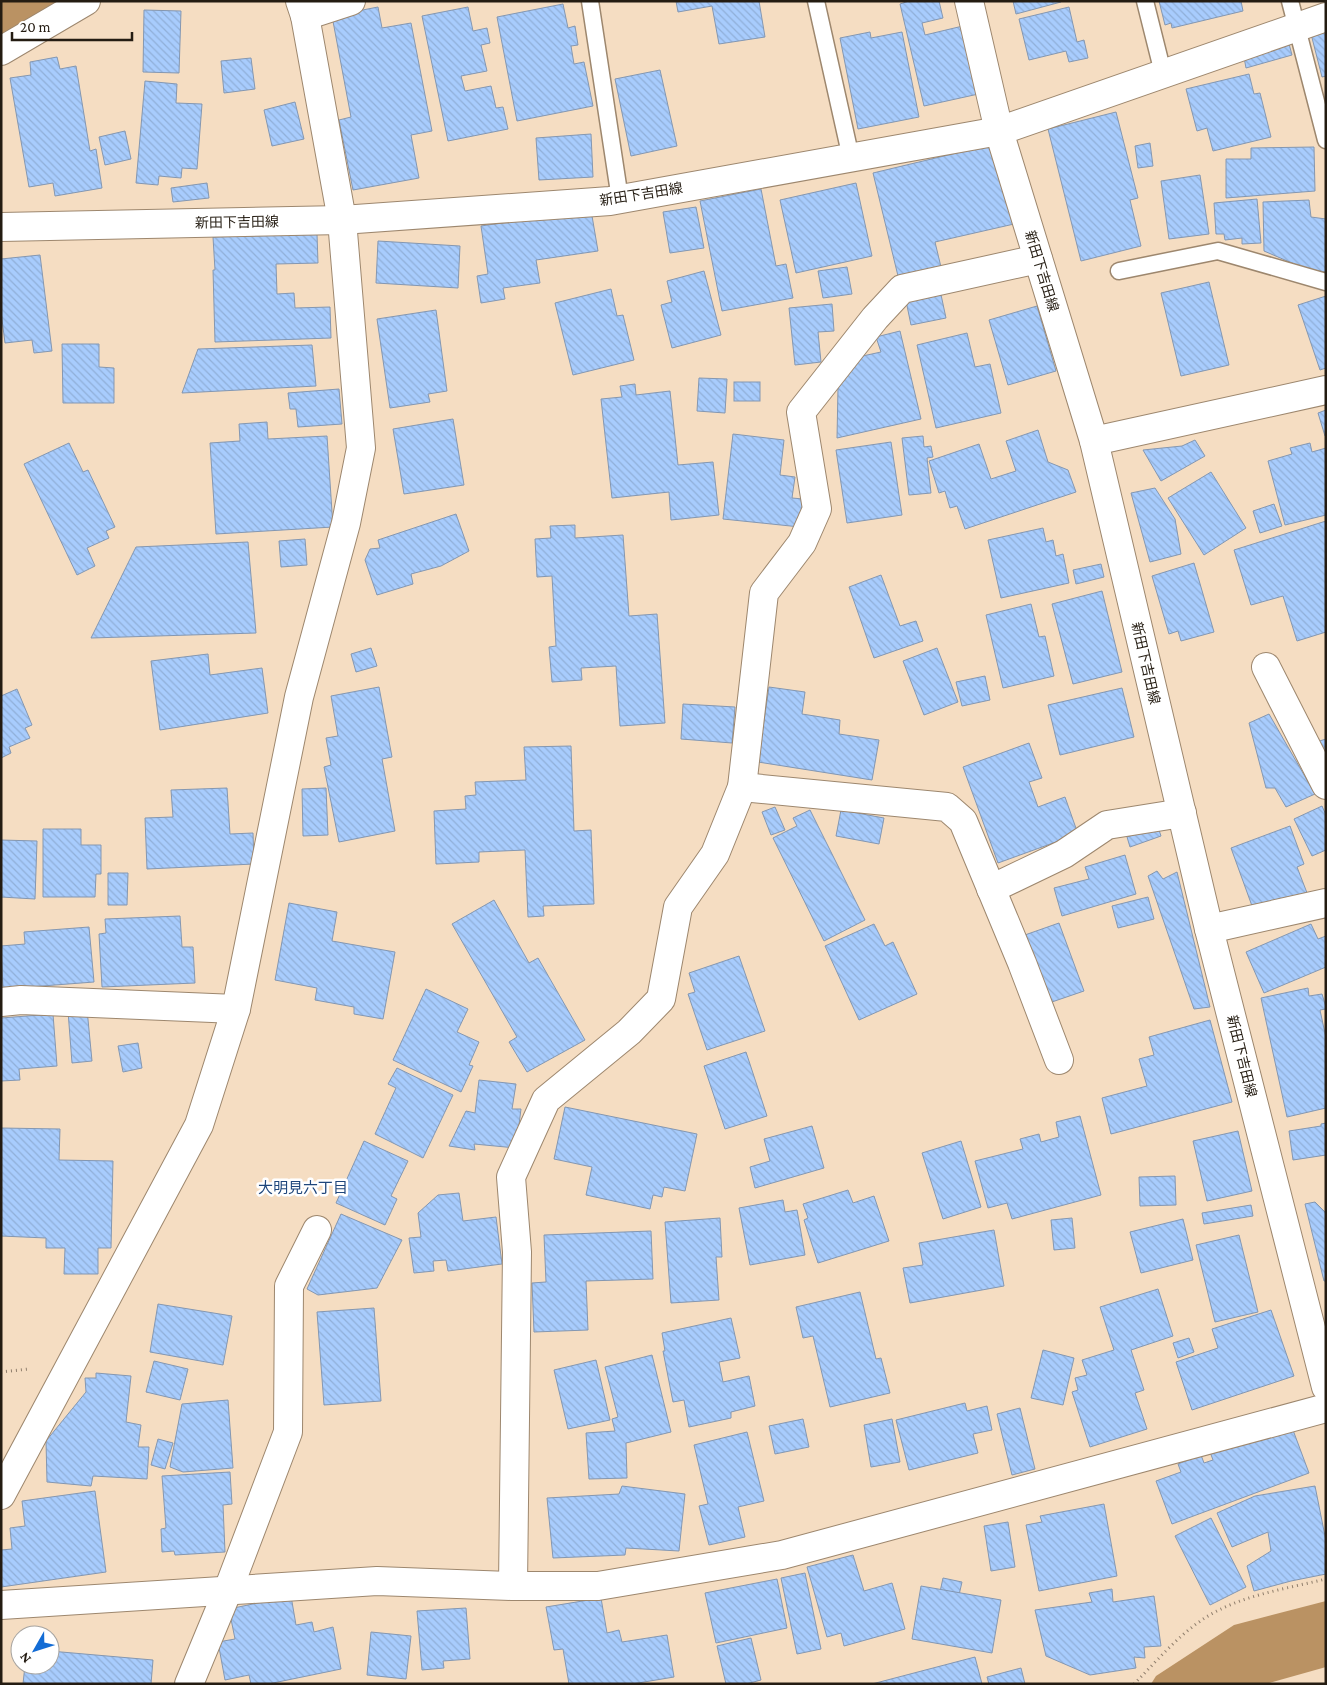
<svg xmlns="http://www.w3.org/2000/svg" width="1327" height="1685" font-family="'Crimson Pro','Noto Sans JP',serif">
  <defs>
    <pattern id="building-back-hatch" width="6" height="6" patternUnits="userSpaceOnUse" patternTransform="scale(1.25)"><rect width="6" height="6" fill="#a8ccfd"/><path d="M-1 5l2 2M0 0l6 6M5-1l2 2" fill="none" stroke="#90afd8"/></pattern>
  </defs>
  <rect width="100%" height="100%" fill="#f5ddc2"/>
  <polygon fill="#ba9263" points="1326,1601 1326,1667 1266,1684 1151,1684 1156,1676 1234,1625"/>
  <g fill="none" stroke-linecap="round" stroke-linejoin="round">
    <polyline stroke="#ba9263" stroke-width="72" points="1,23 39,1"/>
  </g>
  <g fill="url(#building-back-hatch)" stroke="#8497b1">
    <polygon points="676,1 759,1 765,37 719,44 712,6 678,12"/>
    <polygon points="909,1 939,1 943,18 922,23 925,35 967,25 983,93 924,106 900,4"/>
    <polygon points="1013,1 1060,1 1061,2 1016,14"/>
    <polygon points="1159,1 1241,1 1243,11 1172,28 1171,23 1165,25"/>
    <polygon points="563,4 568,28 575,26 578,45 571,46 574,64 584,62 593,106 517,121 497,17"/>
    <polygon points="378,7 382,28 411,23 432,131 411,135 419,178 353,190 339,120 351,117 332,16"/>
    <polygon points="468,7 473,31 487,28 490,43 481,45 487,71 461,76 465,91 491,86 496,108 503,107 508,129 448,141 422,16"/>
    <polygon points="1069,7 1077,42 1084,40 1088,58 1069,62 1066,51 1029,60 1019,19"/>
    <polygon points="144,10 181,11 179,73 143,72"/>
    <polygon points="1326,26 1326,76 1322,77 1310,30"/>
    <polygon points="870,32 871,38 902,32 919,117 858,129 840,38"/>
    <polygon points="1288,40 1292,55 1246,68 1243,52"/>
    <polygon points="57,57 60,69 76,66 90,151 96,149 102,188 55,196 53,183 29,187 10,78 31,75 30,62"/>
    <polygon points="251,58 255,89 224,93 221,61"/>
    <polygon points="660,70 677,146 631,156 615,79"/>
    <polygon points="1249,74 1254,94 1260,93 1271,137 1213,151 1207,128 1197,131 1186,89"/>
    <polygon points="145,81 177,84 176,103 202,104 197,169 182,168 181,178 159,176 158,185 136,183"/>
    <polygon points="295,102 304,139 272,146 264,110"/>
    <polygon points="1116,112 1138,198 1130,200 1141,246 1081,261 1048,129"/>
    <polygon points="125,131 131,159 105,165 99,137"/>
    <polygon points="591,134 593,177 539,180 536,138"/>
    <polygon points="1150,143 1153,166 1138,168 1135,146"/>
    <polygon points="990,145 1014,224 935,242 941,267 898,276 873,173"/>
    <polygon points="1314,147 1315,191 1226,198 1226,159 1251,159 1251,148"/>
    <polygon points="1200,175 1209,234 1169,239 1161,181"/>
    <polygon points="207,183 209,198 173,202 171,188"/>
    <polygon points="856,183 872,256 796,273 780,200"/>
    <polygon points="761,189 776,266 786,264 793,298 722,311 700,201"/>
    <polygon points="1257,199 1261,243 1242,244 1242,238 1225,240 1224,234 1216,234 1214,203"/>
    <polygon points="1309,200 1311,217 1326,219 1326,272 1306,269 1264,251 1263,202"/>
    <polygon points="696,207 704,248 670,253 663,212"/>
    <polygon points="591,210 598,251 536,260 540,283 503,288 505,299 481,303 477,276 488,274 481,226"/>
    <polygon points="317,234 318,263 276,264 277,294 294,293 295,308 330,307 331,338 215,342 213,270 215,270 213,237"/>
    <polygon points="378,241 460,246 458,288 376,283"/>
    <polygon points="40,255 52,351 34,353 32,340 5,343 1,312 1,259"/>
    <polygon points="847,267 852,294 823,298 818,271"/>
    <polygon points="704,271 721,335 672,348 661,305 672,302 667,281"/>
    <polygon points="1209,282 1229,365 1181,376 1161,293"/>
    <polygon points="611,289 617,316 623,315 634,360 573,375 555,303"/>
    <polygon points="940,290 946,318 911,325 905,296"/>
    <polygon points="1326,296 1326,368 1320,370 1298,305"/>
    <polygon points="832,304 834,331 818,332 821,362 795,365 789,308"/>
    <polygon points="1037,306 1056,371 1008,385 989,320"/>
    <polygon points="436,310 447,391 428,394 430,402 390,408 377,319"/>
    <polygon points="900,331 921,419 837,438 838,388 858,357 881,352 876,337"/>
    <polygon points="967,333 975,367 990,364 1001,413 936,428 917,345"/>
    <polygon points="62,344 99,344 99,367 114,368 114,403 63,403"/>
    <polygon points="312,345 316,386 182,393 198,349"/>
    <polygon points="699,378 727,379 725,413 697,411"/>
    <rect x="734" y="382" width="26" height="19"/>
    <polygon points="635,384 636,395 670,391 678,465 713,462 719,515 671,520 669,492 612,498 601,399 622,397 620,386"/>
    <polygon points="339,389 342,424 298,427 296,409 290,409 288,393"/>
    <polygon points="1326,410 1326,436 1325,436 1318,413"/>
    <polygon points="453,419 464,485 404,494 393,429"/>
    <polygon points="267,422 268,439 327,436 333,527 216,534 210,443 240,441 239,424"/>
    <polygon points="1038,430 1048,462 1068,470 1076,492 965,529 957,506 950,508 945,491 939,493 929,461 979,444 991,479 1016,471 1006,441"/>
    <polygon points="733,434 784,440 780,475 795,477 792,498 803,499 800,527 723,519"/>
    <polygon points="923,436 924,447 931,446 933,457 927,458 931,493 909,495 902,438"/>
    <polygon points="1195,440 1205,456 1161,481 1143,450 1182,446"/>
    <polygon points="891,442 902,515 847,523 836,450"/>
    <polygon points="69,443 83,472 88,470 115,527 106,531 109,538 87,548 95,566 77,575 24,464"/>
    <polygon points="1310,443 1312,452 1326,448 1326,515 1285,525 1268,461 1292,454 1290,448"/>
    <polygon points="1211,472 1246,528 1204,555 1168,498"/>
    <polygon points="1155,488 1175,519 1181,554 1150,562 1131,493"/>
    <polygon points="1274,504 1282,526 1260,533 1253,511"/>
    <polygon points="456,514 469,551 441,566 411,574 413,584 377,595 365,560 370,549 380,548 378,540"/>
    <polygon points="1326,521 1326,632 1297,641 1283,596 1251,605 1234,550"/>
    <polygon points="575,525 575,538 623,535 629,616 657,614 665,723 620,726 616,666 581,668 582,680 552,682 549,647 556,646 552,576 537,577 535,539 551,538 550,526"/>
    <polygon points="1043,528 1046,542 1053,540 1056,556 1063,554 1069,583 1001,598 988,540"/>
    <polygon points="305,539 307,565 281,567 279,541"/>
    <polygon points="248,542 256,633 91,638 136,547"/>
    <polygon points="1194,563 1214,632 1181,641 1178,631 1169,634 1152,576"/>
    <polygon points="1101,564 1104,577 1076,584 1073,570"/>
    <polygon points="881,575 900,626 916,621 923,641 874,658 849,587"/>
    <polygon points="1102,591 1122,672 1073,684 1052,604"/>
    <polygon points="1031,604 1039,637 1045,636 1054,676 1003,688 986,615"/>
    <polygon points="371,648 377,666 356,672 351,654"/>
    <polygon points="937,648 958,702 924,715 903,661"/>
    <polygon points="208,654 210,675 262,668 268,713 160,730 151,661"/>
    <polygon points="985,676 990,700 962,706 956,682"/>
    <polygon points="379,687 392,757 382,759 395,831 339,842 324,767 331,765 326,738 338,736 331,696"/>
    <polygon points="769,687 805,692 802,714 840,720 839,734 879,740 872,780 758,762"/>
    <polygon points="1122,688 1134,737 1060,755 1048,705"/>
    <polygon points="17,689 32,725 25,728 30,738 9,747 11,753 1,758 1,696"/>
    <polygon points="683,704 735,707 732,743 681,739"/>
    <polygon points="1269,714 1315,794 1286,807 1275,788 1266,788 1249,723"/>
    <polygon points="1326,739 1326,764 1316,742"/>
    <polygon points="1029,743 1042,778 1029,782 1038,807 1065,797 1078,834 998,863 963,767"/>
    <polygon points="571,746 574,831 591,830 594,904 543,906 544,916 528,917 525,850 479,852 479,862 436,864 434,811 466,809 465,796 476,795 475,782 526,780 524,747"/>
    <polygon points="227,788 230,834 253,833 254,864 147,869 145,818 173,817 171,790"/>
    <polygon points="326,788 328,835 303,836 302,789"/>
    <polygon points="1322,806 1326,815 1326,850 1312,856 1294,819"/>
    <polygon points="775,807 785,830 771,835 762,812"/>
    <polygon points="810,810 865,920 824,941 773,838 797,826 793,818"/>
    <polygon points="841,810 884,818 879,844 836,836"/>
    <polygon points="1290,826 1304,864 1297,867 1309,898 1256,917 1231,848"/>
    <polygon points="1158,827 1161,836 1130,847 1127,837"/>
    <polygon points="43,829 81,829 81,845 101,845 101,874 96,874 95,897 43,897"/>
    <polygon points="1,840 37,841 35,899 1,897"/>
    <polygon points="1125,855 1136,894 1062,916 1054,888 1089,879 1085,867"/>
    <polygon points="1157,871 1163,879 1177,872 1210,1007 1194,1009 1148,876"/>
    <polygon points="108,873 128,873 127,905 108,905"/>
    <polygon points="1148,897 1154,919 1118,928 1112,906"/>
    <polygon points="494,900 529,963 538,958 585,1040 527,1072 509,1042 517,1037 452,924"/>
    <polygon points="289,903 337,912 332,941 395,952 383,1019 354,1014 354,1007 315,1000 317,988 275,980"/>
    <polygon points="180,916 182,947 193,947 195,983 102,987 99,934 106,933 105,919"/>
    <polygon points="1059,923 1084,991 1046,1004 1022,936"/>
    <polygon points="874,924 885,946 893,942 917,994 859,1020 825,946"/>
    <polygon points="1311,924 1318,939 1326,936 1326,967 1264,993 1246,952"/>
    <polygon points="89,927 94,982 3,989 1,946 25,944 24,932"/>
    <polygon points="739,956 765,1031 707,1050 688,994 695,992 689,973"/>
    <polygon points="1308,988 1309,996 1322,994 1326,1007 1326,1009 1320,1010 1326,1038 1326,1108 1287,1117 1261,998"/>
    <polygon points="426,989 468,1009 457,1032 479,1042 469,1065 473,1066 461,1092 393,1060"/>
    <polygon points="87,1009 92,1061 72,1063 68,1011"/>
    <polygon points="53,1014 57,1066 19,1069 20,1080 1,1081 1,1018"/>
    <polygon points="1210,1020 1232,1102 1111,1134 1102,1098 1147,1086 1139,1059 1154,1055 1149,1037"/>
    <polygon points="138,1043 142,1068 123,1072 118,1046"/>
    <polygon points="746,1052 767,1116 725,1129 704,1066"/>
    <polygon points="397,1068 453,1095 423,1158 375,1134 396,1088 388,1084"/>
    <polygon points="479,1080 516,1084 512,1109 521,1109 516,1148 474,1144 475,1150 449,1146 466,1111 475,1113"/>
    <polygon points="565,1107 697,1134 685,1191 664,1187 662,1197 653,1195 650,1209 586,1195 592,1167 554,1159"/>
    <polygon points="1080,1116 1101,1195 1012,1219 1007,1203 988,1208 975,1161 1023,1149 1020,1139 1039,1134 1041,1142 1059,1137 1056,1122"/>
    <polygon points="1326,1123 1326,1155 1293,1160 1289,1131 1321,1126 1321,1124"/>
    <polygon points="812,1126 824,1168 755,1188 750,1167 770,1161 764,1139"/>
    <polygon points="1,1128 60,1129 59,1160 113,1161 111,1248 98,1248 98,1274 64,1274 65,1248 46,1248 46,1238 1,1236"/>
    <polygon points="1238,1131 1252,1191 1207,1201 1193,1141"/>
    <polygon points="364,1141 408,1161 391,1196 397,1199 385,1225 336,1203"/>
    <polygon points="961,1141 981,1207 943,1219 922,1153"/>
    <polygon points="1175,1176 1176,1205 1140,1206 1139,1177"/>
    <polygon points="848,1190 853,1203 874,1196 889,1241 818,1263 804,1220 808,1218 803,1204"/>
    <polygon points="459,1193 463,1221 496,1217 502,1264 448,1271 446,1260 433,1261 434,1271 414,1273 409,1238 421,1237 418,1213 438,1195"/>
    <polygon points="783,1200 785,1212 797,1210 805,1255 750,1265 739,1208"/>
    <polygon points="1315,1202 1325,1212 1326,1215 1326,1281 1324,1281 1305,1204"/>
    <polygon points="1251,1205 1253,1216 1204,1224 1202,1213"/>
    <polygon points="341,1214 402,1240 377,1288 318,1295 307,1289"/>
    <polygon points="720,1218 722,1257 716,1257 719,1300 671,1303 665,1222"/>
    <polygon points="1072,1218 1075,1248 1054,1250 1051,1220"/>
    <polygon points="1183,1219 1193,1260 1141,1273 1130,1232"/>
    <polygon points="994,1230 1004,1286 910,1303 903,1268 923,1265 919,1243"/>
    <polygon points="651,1231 653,1279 586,1281 588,1330 534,1332 532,1283 546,1282 544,1235"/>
    <polygon points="1239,1235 1258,1312 1215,1322 1196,1245"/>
    <polygon points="1158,1289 1173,1336 1131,1350 1144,1390 1135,1393 1147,1429 1090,1447 1072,1392 1078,1390 1075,1378 1087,1375 1082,1360 1114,1350 1100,1307"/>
    <polygon points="860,1292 876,1359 881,1358 890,1393 830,1407 813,1336 803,1338 796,1307"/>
    <polygon points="158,1304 232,1316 223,1365 150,1352"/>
    <polygon points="374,1308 381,1401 324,1405 317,1312"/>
    <polygon points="1271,1310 1294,1376 1192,1410 1176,1362 1218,1348 1212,1329"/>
    <polygon points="731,1318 740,1358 719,1362 723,1382 749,1376 755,1406 731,1412 731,1418 689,1427 684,1400 673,1402 663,1351 665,1351 662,1333"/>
    <polygon points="1189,1338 1194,1352 1178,1358 1173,1343"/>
    <polygon points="1043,1350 1074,1358 1063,1405 1031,1398"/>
    <polygon points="652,1355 671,1432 626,1443 627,1478 589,1479 586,1433 615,1431 612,1419 618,1417 605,1367"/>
    <polygon points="596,1360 610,1420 568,1429 554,1370"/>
    <polygon points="154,1361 188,1369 180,1400 146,1392"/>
    <polygon points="96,1373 131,1376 126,1422 141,1425 138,1447 149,1447 147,1479 93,1476 91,1486 47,1482 46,1441 86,1392 85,1378 96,1378"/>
    <polygon points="228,1400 233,1468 183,1472 170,1467 182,1404"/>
    <polygon points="965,1403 967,1411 987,1406 992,1430 973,1434 978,1453 909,1470 896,1420"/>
    <polygon points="1020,1408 1035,1469 1012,1475 997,1414"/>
    <polygon points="803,1419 809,1447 775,1454 769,1426"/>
    <polygon points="892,1419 900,1462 871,1467 864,1425"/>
    <polygon points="1290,1422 1309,1473 1172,1524 1156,1481 1181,1472 1178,1464 1201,1455 1204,1463 1213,1460 1210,1452"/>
    <polygon points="747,1432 764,1501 738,1507 745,1537 709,1545 699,1506 708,1504 694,1445"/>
    <polygon points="158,1439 173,1443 165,1469 151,1465"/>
    <polygon points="230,1472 232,1504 223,1505 225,1552 175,1555 174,1551 162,1552 161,1529 166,1528 162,1476"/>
    <polygon points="622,1486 685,1494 679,1551 626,1548 625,1555 553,1558 547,1498 619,1494"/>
    <polygon points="1315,1486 1326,1541 1326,1574 1291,1581 1254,1591 1247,1566 1271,1551 1268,1532 1232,1547 1217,1513 1255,1496"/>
    <polygon points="95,1491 106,1572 1,1587 1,1550 12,1549 10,1528 25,1526 22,1501"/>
    <polygon points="1104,1504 1117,1576 1039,1591 1026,1525 1042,1522 1040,1516"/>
    <polygon points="1211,1518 1246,1587 1210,1605 1175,1536"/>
    <polygon points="1008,1522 1015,1567 991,1571 984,1526"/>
    <polygon points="853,1555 864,1591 892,1583 905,1629 844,1646 841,1633 827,1637 807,1567"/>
    <polygon points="805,1573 821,1649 797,1654 781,1578"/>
    <polygon points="943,1578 962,1582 959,1595 940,1592"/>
    <polygon points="777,1579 787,1628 716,1643 705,1593"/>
    <polygon points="921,1586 1001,1600 992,1653 912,1639"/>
    <polygon points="1112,1589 1113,1602 1154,1596 1161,1646 1144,1647 1145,1658 1134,1657 1136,1668 1090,1675 1046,1656 1035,1610 1092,1602 1089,1593"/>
    <polygon points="291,1596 296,1625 312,1622 314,1632 333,1627 341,1669 268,1684 251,1684 249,1675 225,1680 218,1642 235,1639 229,1609"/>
    <polygon points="601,1598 607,1633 619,1630 622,1642 667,1635 674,1677 632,1684 569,1684 563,1649 554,1650 546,1607"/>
    <polygon points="466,1608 470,1659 443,1661 444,1668 422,1670 417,1611"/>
    <polygon points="371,1632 411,1636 406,1679 367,1675"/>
    <polygon points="751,1638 761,1680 746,1684 726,1684 717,1646"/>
    <polygon points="50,1651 153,1660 151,1684 23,1684 25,1665 50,1665"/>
    <polygon points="975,1657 982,1684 872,1684"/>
    <polygon points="1021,1668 1025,1684 989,1684 987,1677"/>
  </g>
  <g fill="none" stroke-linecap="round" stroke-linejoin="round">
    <g stroke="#9d876e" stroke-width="19">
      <g id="service">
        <polyline points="590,1 620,199"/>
        <polyline points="816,1 851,158"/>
        <polyline points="1145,1 1163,73"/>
        <polyline points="1290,1 1326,140"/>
        <polyline points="1119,271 1218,251 1326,282"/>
      </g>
    </g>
    <g stroke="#9d876e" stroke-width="30">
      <g id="minor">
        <polyline points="300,1 305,16 351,1"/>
        <polyline points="1,51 86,1"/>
        <polyline points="999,131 1326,17"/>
        <polyline points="1094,441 1326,390"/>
        <polyline points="1266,667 1326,785"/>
        <polyline points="742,787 947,807 963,821 1022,963 1059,1060"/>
        <polyline points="991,889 1064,854 1107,825 1182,813"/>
        <polyline points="1209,929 1326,903"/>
        <polyline points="1,1002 21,1000 236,1009"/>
        <polyline points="1,1495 199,1125 236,1009 299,697 346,523 361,448 342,220 305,16"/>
        <polyline points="513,1586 517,1252 511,1177 546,1100 629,1032 661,999 678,907 715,854 742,787 764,593 802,543 817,509 801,412 875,318 902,289 1038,259"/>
        <polyline points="1,1605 377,1581 513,1586 598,1586 782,1555 1326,1408"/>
        <polyline points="189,1684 228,1590 288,1432 289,1286 317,1230"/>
      </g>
    </g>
    <g stroke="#9d876e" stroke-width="30">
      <g id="secondary">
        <polyline points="969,1 999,131 1094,441 1209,929 1326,1387"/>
        <polyline points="1,227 342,220 610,201 999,131"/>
      </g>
    </g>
    <g stroke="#8f7e6c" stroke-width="3" stroke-dasharray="1 4" stroke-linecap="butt">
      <polyline points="1,1372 29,1369"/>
      <path d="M1134,1684C1159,1659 1183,1629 1215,1612C1249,1594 1289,1588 1326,1579"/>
    </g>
    <use href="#service" stroke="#fff" stroke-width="16"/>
    <use href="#minor" stroke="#fff" stroke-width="28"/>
    <use href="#secondary" stroke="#fff" stroke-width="28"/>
  </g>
  <g text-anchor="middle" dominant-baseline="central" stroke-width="5" stroke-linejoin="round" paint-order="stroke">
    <g font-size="14" fill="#241c12" stroke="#fff">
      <text transform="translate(641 194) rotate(-9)">新田下吉田線</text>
      <text transform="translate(237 222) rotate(-1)">新田下吉田線</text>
      <text transform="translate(1042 271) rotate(73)">新田下吉田線</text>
      <text transform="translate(1146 663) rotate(77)">新田下吉田線</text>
      <text transform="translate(1242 1056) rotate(76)">新田下吉田線</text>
    </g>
    <g font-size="15" fill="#1f467b" stroke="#fff">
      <text x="303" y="1188">大明見六丁目</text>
    </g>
  </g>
  <rect width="1327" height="1685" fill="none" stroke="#241c12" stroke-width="5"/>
  <g transform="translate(35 1650) rotate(231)"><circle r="24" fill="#ffffff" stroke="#a7a4a0"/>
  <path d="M0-4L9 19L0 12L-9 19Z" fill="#136cd5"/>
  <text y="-8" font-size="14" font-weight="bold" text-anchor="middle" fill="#241c12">N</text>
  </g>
  <path d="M12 32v8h120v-8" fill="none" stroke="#241c12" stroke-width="2.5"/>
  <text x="20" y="32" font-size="15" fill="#241c12" stroke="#ffffff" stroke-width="4" paint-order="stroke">20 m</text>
</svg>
